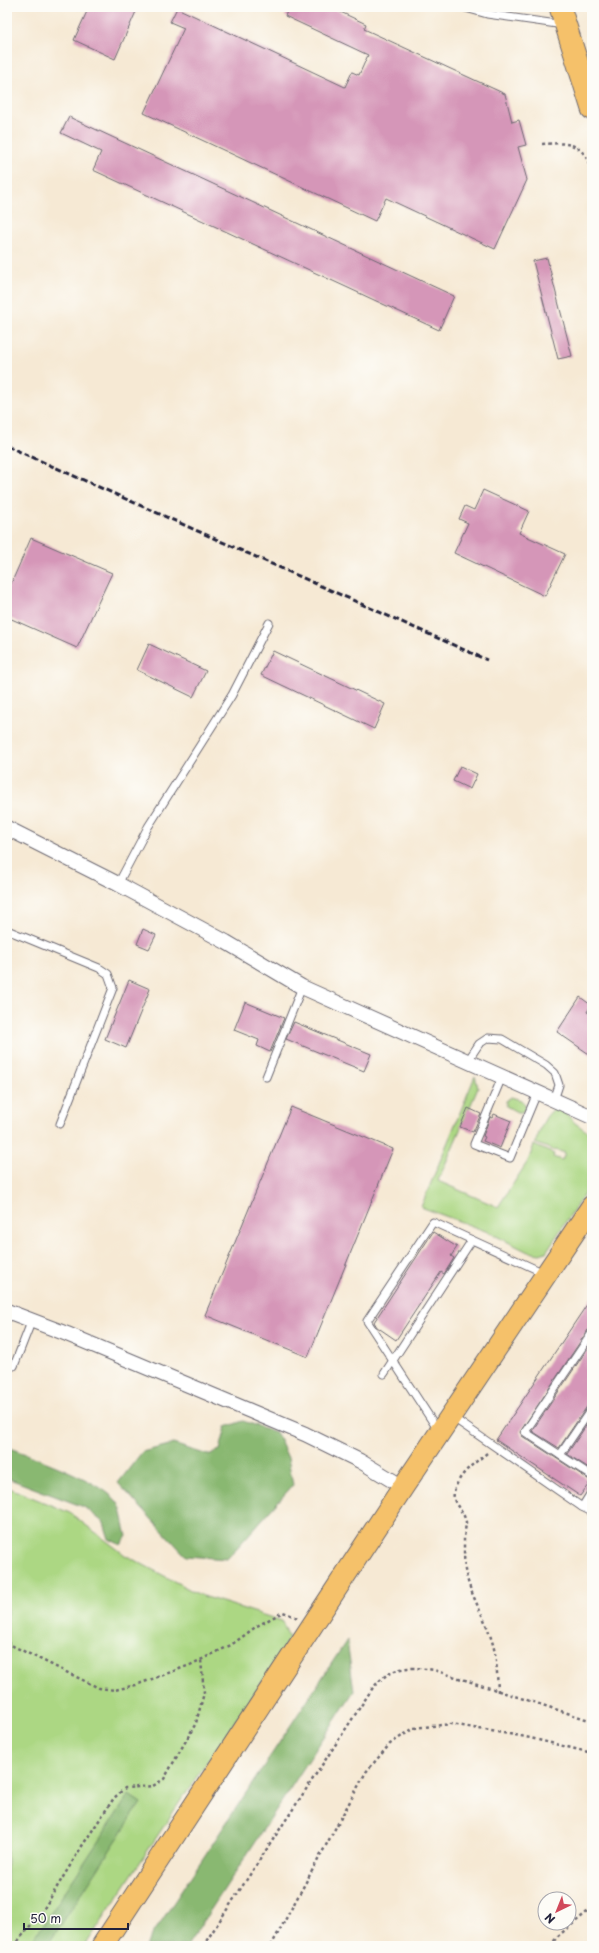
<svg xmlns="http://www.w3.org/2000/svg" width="599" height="1953" font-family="'Playpen Sans',sans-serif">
  <rect width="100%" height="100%" fill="#fdfcf7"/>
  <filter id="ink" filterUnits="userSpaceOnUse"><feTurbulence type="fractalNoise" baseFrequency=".025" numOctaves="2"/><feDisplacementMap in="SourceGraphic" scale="8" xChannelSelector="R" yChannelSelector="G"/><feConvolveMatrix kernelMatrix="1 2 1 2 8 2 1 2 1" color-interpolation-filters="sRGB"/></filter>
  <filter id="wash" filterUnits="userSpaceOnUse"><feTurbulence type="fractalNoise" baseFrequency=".012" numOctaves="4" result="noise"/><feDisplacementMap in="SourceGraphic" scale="16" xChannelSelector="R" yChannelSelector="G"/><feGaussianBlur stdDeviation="0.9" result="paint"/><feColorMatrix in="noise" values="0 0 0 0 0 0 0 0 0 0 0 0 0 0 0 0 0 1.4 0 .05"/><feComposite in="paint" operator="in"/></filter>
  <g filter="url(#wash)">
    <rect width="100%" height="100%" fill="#f6e9d4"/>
    <g fill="#acd783" stroke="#677c5f">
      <path d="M475,1076L478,1088L438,1181L498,1207L528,1161L534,1145L554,1154L553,1157L562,1160L565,1153L556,1150L555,1151L535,1143C541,1130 545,1108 561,1108L575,1123L592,1135V1182L546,1252L540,1254L528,1252L488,1232L421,1207Z"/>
      <polygon points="511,1097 521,1100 525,1104 525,1109 522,1112 517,1112 506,1106 506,1101"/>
      <polygon points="7,1487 70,1513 125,1555 200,1595 282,1621 289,1638 267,1675 187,1791 85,1946 7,1946"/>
    </g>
    <g fill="#89b871" stroke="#566d56">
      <polygon points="243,1421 276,1432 288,1458 293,1485 227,1559 186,1556 118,1483 142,1452 173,1444 208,1455 220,1450 226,1427"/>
      <path d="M7,1447C33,1457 103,1481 118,1503C123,1511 124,1526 127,1536L121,1545L109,1539L104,1523L84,1507L7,1478Z"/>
      <polygon points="347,1640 354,1691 187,1946 145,1946"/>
      <polygon points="129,1795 141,1803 47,1946 29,1946"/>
    </g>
    <g id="blocks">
      <g fill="#d596b8">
        <polygon points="89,7 138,7 115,59 74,40"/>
        <polygon points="289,7 330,7 366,24 364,29 505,94 512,122 519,120 526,145 518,147 527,180 495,249 386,198 375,221 144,113 184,28 170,22 177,8 345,87 352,72 359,75 368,55 285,16"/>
        <polygon points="69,117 454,296 439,330 93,170 101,152 61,133"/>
        <polygon points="547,258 572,356 558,359 533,261"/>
        <polygon points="483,490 529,511 519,533 565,554 545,596 454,553 468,523 459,519 465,506 474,510"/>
        <polygon points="31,538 112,573 77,648 7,617 7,589 10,583 11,584"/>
        <polygon points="149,644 206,671 193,697 137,670"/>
        <polygon points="273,651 385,704 374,729 261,675"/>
        <polygon points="460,766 477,774 470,789 453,781"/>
        <polygon points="143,929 156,935 149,949 137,944"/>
        <polygon points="129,980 150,989 126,1048 105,1039"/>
        <polygon points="580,997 591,1005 587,1012 592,1015 592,1056 557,1032"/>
        <polygon points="245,1002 284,1018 270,1052 257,1046 259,1040 234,1030"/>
        <polygon points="294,1022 371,1054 364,1071 286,1039"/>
        <polygon points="291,1107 393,1149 308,1357 205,1315"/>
        <polygon points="468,1108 481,1114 473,1132 460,1127"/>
        <polygon points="494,1114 511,1121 500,1148 483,1141 485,1137 483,1136 490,1117 492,1118"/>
        <polygon points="433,1232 457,1247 451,1256 454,1258 444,1274 441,1272 396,1340 377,1327 374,1322"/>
        <polygon points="592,1297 592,1328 588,1330 520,1432 522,1436 591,1481 580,1496 496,1440"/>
        <polygon points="592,1342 592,1403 588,1405 559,1448 532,1431"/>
        <polygon points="592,1417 592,1470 567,1454"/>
      </g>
    </g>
  </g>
  <g filter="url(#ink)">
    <use href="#blocks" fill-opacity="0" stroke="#6c6871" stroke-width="1"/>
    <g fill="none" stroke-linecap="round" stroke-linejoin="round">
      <g stroke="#6c6871" stroke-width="9">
        <g id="lane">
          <polyline points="462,7 487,14 564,25"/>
          <polyline points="118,884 148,827 232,695 269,623"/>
          <polyline points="7,930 99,968 108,974 113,988 60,1124"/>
          <polyline points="467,1062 479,1044 488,1038 502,1039 546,1065 555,1073 559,1085 554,1100"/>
          <polyline points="266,1077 302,987"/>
          <polyline points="502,1077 474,1144 510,1158 537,1093"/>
          <polyline points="592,1333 525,1432 592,1476"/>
          <polyline points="14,1366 32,1320"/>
          <polyline points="384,1374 472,1240"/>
          <polyline points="452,1417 582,1507 592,1512"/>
          <polyline points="438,1430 367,1321 433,1222 544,1273"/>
          <polyline points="560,1455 592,1408"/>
          <polyline points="582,1507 592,1491"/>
        </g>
      </g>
      <g stroke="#6c6871" stroke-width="16">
        <g id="street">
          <polyline points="7,828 118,884 226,942 302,987 592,1117"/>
          <polyline points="7,1311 67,1334 305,1434 360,1461 403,1487"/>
        </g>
      </g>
      <g stroke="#6c6871" stroke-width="23">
        <g id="primary">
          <polyline points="560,7 592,109"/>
          <polyline points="102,1946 403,1487 592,1206"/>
        </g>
      </g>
      <g stroke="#6c6871" stroke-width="2.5" stroke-dasharray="3 3" stroke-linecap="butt">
        <path d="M542,144C572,142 585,143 592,175"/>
        <path d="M487,1453C475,1463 462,1471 456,1486C448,1504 463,1507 466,1522C466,1527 464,1534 464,1540C464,1549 464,1561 465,1570C470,1595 484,1615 491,1638C497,1655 497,1674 498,1692"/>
        <polyline points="7,1642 11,1645 99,1688 115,1690 136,1685 190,1665 231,1645 257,1626 283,1612 298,1618"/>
        <polyline points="14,1946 43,1910 82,1846 114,1798 125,1788 153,1786 164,1779 196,1723 204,1693 201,1660"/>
        <path d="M203,1946L372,1689C391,1666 406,1666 434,1670L592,1721"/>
        <polyline points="271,1946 366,1772 390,1744 414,1728 451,1724 526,1737 592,1753"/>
        <polyline points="550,1946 558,1936 592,1908"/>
      </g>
      <use href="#lane" stroke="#fff" stroke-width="7"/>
      <use href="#street" stroke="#fff" stroke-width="14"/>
      <use href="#primary" stroke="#f5c16b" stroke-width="21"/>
      <polyline stroke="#22223b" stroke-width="3" stroke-dasharray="6 3" stroke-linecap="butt" points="7,446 487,660"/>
    </g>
  </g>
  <rect width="599" height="1953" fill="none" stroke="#fdfcf7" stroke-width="24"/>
  <g transform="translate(557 1911) rotate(223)"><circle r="19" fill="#fdfcf7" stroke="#a5a5ac"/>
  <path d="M0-3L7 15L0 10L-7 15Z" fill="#d1495b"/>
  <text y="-6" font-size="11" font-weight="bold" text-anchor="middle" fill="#22223b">N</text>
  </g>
  <path d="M24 1923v6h104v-6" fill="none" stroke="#22223b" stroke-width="2"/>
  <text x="30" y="1923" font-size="12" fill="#22223b" stroke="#fdfcf7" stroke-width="3" paint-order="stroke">50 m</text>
</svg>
